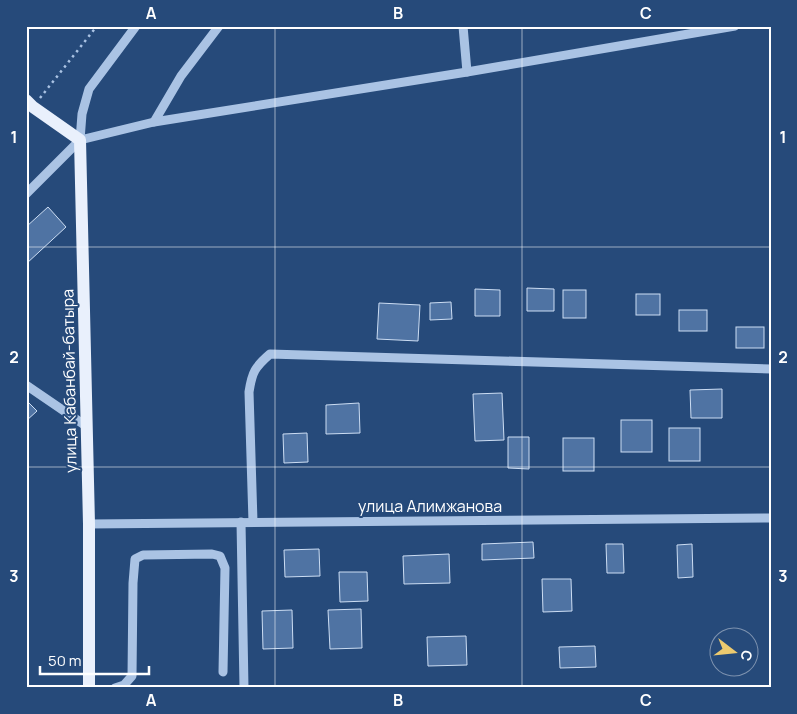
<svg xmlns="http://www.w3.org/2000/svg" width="797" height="714" font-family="Manrope,sans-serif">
  <rect width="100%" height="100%" fill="#264a7a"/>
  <g fill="#4f73a3" stroke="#ccddf3">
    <polygon points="48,207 66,227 26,264 26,227"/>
    <polygon points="527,288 554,289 554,311 527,311"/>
    <polygon points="475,289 500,290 500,316 475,316"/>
    <rect x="563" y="290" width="23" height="28"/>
    <rect x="636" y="294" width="24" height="21"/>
    <polygon points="451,302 452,319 430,320 430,303"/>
    <polygon points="379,303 420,305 418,341 377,339"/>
    <rect x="679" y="310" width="28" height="21"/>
    <rect x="736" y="327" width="28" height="21"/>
    <polygon points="722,389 722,418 691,418 690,390"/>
    <polygon points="502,393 504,440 475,441 473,394"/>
    <polygon points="26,400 37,411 26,421"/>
    <polygon points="359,403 360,433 326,434 326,405"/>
    <rect x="621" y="420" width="31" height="32"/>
    <rect x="669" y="428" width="31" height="33"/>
    <polygon points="307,433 308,462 284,463 283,434"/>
    <polygon points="508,437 529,437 529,469 508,468"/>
    <rect x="563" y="438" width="31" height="33"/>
    <polygon points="533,542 534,558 482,560 482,544"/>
    <polygon points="606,544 623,544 624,573 607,573"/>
    <polygon points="692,544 693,577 678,578 677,545"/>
    <polygon points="319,549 320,576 285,577 284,550"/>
    <polygon points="449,554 450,583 404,584 403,556"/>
    <polygon points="339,572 367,572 368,601 340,602"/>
    <polygon points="542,579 571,579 572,611 543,612"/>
    <polygon points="361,609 362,648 330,649 328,610"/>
    <polygon points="292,610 293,648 263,649 262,611"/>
    <polygon points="466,636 467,665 428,666 427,637"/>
    <polygon points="595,646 596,667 560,668 559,647"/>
  </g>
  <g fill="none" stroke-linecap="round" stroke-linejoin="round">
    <polyline stroke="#aac3e4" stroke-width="2.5" stroke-dasharray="2.5 4" stroke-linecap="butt" points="40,98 97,26"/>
    <g stroke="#aac3e4" stroke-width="9">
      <polyline points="463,26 467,72"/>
      <polyline points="154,122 181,76 219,26"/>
      <polyline points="80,140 82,114 89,89 136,26"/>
      <polyline points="26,194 80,140 154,122 467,72 735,26"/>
      <polyline points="26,385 86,426"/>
      <polyline points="241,522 244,688"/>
      <path d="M253,522L249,392C252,372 255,367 270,354L771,369"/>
      <polyline points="89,524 771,518"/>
      <polyline points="115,688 124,685 132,676 133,583 135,559 143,555 212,554 220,556 225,568 223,672"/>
    </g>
    <polyline stroke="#e9f0fc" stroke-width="12" points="26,100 33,107 80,140 89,524 89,688"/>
  </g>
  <path fill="none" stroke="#fff" stroke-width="1" stroke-opacity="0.55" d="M275,26V688M522,26V688M26,247H771M26,467H771"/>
  <g text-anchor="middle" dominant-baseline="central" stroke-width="4" stroke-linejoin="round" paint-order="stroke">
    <g font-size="16" fill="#fff" stroke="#264a7a">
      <text transform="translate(69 381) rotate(-91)">улица Кабанбай-батыра</text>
      <text x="430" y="506">улица Алимжанова</text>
    </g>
  </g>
  <rect width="797" height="714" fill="none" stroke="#264a7a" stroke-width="55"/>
  <g transform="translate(734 652) rotate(106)"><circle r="24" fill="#264a7a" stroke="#7d92af"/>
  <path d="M0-4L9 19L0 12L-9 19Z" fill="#ecca6f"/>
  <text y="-8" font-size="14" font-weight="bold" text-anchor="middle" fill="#ffffff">С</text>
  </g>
  <path d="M40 666v8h109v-8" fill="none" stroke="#ffffff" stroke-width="2.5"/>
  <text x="48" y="666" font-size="15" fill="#ffffff" stroke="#264a7a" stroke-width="4" paint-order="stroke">50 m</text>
  <rect x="28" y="28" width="742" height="658" fill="none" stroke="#fff" stroke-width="2"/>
  <g font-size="16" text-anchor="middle" font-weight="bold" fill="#fff">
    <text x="151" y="19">A</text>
    <text x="398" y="19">B</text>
    <text x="646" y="19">C</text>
    <text x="14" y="143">1</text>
    <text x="783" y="143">1</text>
    <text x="14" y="363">2</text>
    <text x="783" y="363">2</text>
    <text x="14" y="582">3</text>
    <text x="783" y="582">3</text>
    <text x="151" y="706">A</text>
    <text x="398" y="706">B</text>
    <text x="646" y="706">C</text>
  </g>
</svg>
